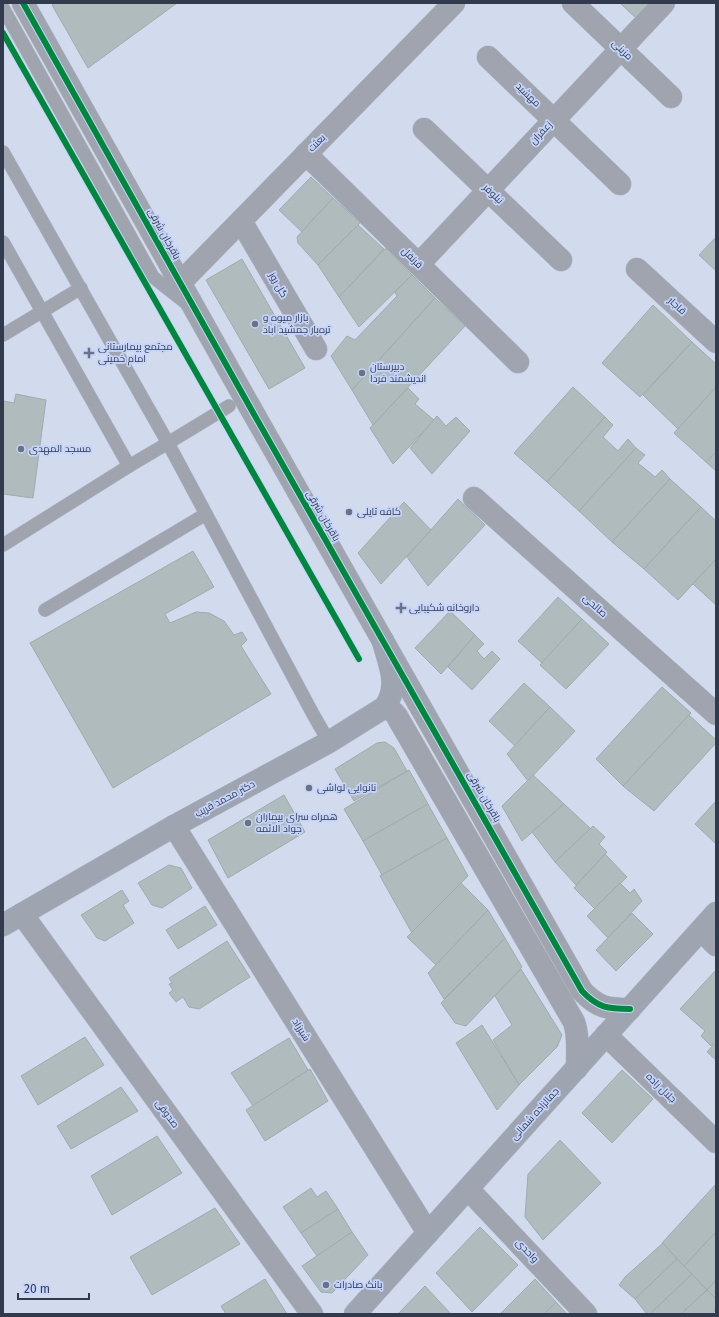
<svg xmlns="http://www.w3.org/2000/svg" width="719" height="1317" font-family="'Fira Sans',Cairo,sans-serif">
  <rect width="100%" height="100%" fill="#d2daee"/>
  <g fill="#afbbbd" stroke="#9fabad">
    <polygon points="55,3 177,3 88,68 52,5"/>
    <polygon points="620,3 653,3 637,19"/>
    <polygon points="311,177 333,198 302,232 279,210"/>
    <polygon points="333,198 360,223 318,265 298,243 297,237"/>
    <polygon points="358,225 384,249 339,297 318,265"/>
    <polygon points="716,237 716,271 699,255"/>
    <polygon points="386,248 412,275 359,327 339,297"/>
    <polygon points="242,259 305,368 269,389 206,280"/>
    <polygon points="412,275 435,298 352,390 331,356 347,336 355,340 397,296 395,292"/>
    <polygon points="435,298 465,326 373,425 352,390"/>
    <polygon points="653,305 692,342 640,397 602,363"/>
    <polygon points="692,342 716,364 716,387 678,429 643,395"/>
    <polygon points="573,387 605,417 547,482 514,453"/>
    <polygon points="716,387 716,452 706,462 674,433"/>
    <polygon points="408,388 419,399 415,404 434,420 393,464 370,428"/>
    <polygon points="16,394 46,400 33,498 3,494 3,401 14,403"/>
    <polygon points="437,416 446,426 456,417 470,431 432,474 410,448"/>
    <polygon points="605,417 613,425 603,437 618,451 628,439 636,448 579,511 547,482"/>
    <polygon points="636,448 645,455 638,463 655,477 662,470 670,479 612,542 579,511"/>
    <polygon points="716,452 716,471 706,462"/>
    <polygon points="670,479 701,507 644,569 612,542"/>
    <polygon points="458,499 485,525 428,586 407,557"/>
    <polygon points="404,502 431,530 381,584 358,553"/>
    <polygon points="701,507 716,521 716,559 678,600 644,569"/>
    <polygon points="193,551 214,587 165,614 170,623 196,612 209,613 224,621 234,635 242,632 247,640 241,646 271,694 113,788 30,643"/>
    <polygon points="716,559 716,605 693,584"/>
    <polygon points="558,597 582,619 542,663 518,641"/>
    <polygon points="450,611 475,635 441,674 415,648"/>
    <polygon points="582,619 609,644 566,689 540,665"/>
    <polygon points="475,635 484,644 477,651 484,659 492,651 500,659 472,690 448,667"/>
    <polygon points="524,683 550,707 515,746 489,721"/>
    <polygon points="662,687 691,713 623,786 596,759"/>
    <polygon points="550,707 575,731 528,781 507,754"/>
    <polygon points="689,715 716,740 716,743 654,811 623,786"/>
    <polygon points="385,742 394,748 407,771 354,801 335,769 377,743"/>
    <polygon points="409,770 428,804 363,841 344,809"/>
    <polygon points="533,775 564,804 522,841 502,806"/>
    <polygon points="284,795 305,832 228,878 208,840"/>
    <polygon points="716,801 716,844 695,824"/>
    <polygon points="428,804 447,838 382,875 363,841"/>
    <polygon points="564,804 591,829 555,862 532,832"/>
    <polygon points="593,826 605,837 599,844 607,852 576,885 555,862"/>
    <polygon points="447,838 468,876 412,933 380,876"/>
    <polygon points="605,854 627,877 595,909 574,888"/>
    <polygon points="169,865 181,868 192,888 162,908 152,905 138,883"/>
    <polygon points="461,883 488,910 436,965 407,937"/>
    <polygon points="620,883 630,893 634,889 642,901 608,938 587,916"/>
    <polygon points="122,890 129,901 123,905 134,923 105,941 97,938 81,915"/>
    <polygon points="205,906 217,925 178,949 166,930"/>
    <polygon points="488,910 505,938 444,999 428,973"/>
    <polygon points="632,913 653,934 616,971 596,950"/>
    <polygon points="505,938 522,967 466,1026 455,1023 441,1003"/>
    <polygon points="227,941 250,977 199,1009 189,1007 183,997 176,1002 169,993 173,990 169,984 172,983 169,978"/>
    <polygon points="521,969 562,1035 557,1047 519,1085 493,1040 512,1025 495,996"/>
    <polygon points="716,970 716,1040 711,1046 701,1036 705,1031 680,1009"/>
    <polygon points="482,1025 519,1085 497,1110 456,1043"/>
    <polygon points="85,1037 104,1065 38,1105 21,1076"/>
    <polygon points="289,1038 308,1070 253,1106 231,1073"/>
    <polygon points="716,1042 716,1060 707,1052"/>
    <polygon points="310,1069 328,1101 265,1141 246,1110"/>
    <polygon points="622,1070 653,1099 612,1143 582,1113"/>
    <polygon points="121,1087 138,1111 71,1149 57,1126"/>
    <polygon points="157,1136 182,1173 112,1215 91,1176"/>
    <polygon points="560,1140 601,1183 543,1240 525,1217 528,1174"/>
    <polygon points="716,1184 716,1232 684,1266 662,1243"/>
    <polygon points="311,1188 317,1197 326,1191 338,1209 301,1233 283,1207"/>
    <polygon points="215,1208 240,1244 152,1295 130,1257"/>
    <polygon points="338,1209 352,1232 317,1256 301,1233"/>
    <polygon points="480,1227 518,1265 472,1312 436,1273"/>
    <polygon points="352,1232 368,1255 332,1293 321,1292 302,1266"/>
    <polygon points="716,1232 716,1280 707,1290 684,1266"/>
    <polygon points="663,1243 677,1259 635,1299 619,1285 625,1277"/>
    <polygon points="677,1259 692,1274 650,1314 647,1314 635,1299"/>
    <polygon points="692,1274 707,1290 681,1314 650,1314"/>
    <polygon points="265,1279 287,1314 226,1314 221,1306"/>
    <polygon points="535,1279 556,1302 544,1314 500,1314"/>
    <polygon points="716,1280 716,1299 707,1290"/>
    <polygon points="425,1286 451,1314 398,1314"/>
    <polygon points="707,1290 716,1299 716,1310 712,1314 681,1314"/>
    <polygon points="556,1302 567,1314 544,1314"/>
  </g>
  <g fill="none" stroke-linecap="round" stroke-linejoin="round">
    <g stroke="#b1b8c8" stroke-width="14">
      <g id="service">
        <polyline points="3,8 153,277 186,303"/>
        <polyline points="3,152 168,443 129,466 3,242"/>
        <polyline points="3,335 81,288"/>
        <polyline points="206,514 168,443 229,406"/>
        <polyline points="3,545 129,466"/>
        <polyline points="45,610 206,514 314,716 329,742"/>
      </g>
    </g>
    <g stroke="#b1b8c8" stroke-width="23">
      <g id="minor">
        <polyline points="573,3 671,97"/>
        <polyline points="488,57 620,184"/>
        <polyline points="424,129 561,260"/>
        <polyline points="306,154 518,362"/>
        <polyline points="241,221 316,349"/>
        <polyline points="419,264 664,3"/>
        <polyline points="637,269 716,342"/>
        <polyline points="474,498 716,714"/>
        <polyline points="174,826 428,1233"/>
        <polyline points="701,930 716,945"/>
        <polyline points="606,1035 716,1142"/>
        <polyline points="468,1189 586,1314"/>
      </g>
    </g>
    <g stroke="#b1b8c8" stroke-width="23">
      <g id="tertiary">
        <path d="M23,3L251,409L582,991C598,1008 608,1009 630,1009"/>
        <polyline points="180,283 454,3"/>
        <path d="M385,707C392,710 396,713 399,720L574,1022C579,1036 577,1052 577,1068"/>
        <polyline points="22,914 312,1314"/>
      </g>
    </g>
    <g stroke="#b1b8c8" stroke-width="23">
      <g id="secondary">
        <path d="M3,925L174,826L329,742L385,707C400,685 389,665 383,641"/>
        <polyline points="355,1314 716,913"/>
      </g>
    </g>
    <use href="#service" stroke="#9fa4ae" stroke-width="13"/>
    <use href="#minor" stroke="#9fa4ae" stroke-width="22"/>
    <use href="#tertiary" stroke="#9fa4ae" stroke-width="22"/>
    <use href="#secondary" stroke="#9fa4b1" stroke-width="22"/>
    <g stroke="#c5d4fb" stroke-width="8">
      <g id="cycleway">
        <path d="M23,3L251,409L582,991C598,1008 608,1009 630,1009"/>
        <polyline points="3,33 359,659"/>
      </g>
    </g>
    <use href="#cycleway" stroke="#00873e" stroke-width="6"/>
  </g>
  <g fill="#6a7285" stroke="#c5d4fb" stroke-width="1.5">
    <circle cx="255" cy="324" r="4"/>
    <path d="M87 347h4v4h4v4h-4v4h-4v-4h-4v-4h4z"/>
    <circle cx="362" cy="373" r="4"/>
    <circle cx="21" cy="449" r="4"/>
    <circle cx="349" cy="512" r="4"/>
    <path d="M399 602h4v4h4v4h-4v4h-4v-4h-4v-4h4z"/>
    <circle cx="309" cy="788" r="4"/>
    <circle cx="248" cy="823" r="4"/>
    <circle cx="326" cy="1285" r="4"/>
  </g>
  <g text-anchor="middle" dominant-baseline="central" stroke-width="3.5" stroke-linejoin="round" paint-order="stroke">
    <g font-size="10" fill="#323a4d" stroke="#c5d4fb">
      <text transform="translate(622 50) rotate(44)">مزینی</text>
      <text transform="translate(528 95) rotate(44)">مهشید</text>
      <text transform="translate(541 133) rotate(-47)">زعفران</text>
      <text transform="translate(317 143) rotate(-45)">بعثت</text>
      <text transform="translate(493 194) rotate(44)">نیلوفر</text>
      <text transform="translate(164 234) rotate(61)">باقرخان شرقی</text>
      <text transform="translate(412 258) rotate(45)">قرنفل</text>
      <text transform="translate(278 285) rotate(60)">گل روز</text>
      <text transform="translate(677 306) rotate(43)">قاجار</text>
      <text transform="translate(323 516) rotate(60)">باقرخان شرقی</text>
      <text transform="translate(595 606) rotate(42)">صالحی</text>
      <text transform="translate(484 797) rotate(60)">باقرخان شرقی</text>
      <text transform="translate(225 799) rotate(-28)">دکتر محمد قریب</text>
      <text transform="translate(301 1030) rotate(58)">شیرزاد</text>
      <text transform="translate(661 1088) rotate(44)">جلال زاده</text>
      <text transform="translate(167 1114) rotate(54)">صدوقی</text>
      <text transform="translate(535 1114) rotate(-48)">جمالزاده شمالی</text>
      <text transform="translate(527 1251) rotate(47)">واحدی</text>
    </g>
    <g font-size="10" fill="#323a4d" stroke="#c5d4fb" text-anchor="start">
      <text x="263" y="318">بازار میوه و<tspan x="263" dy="12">تره‌بار جمشید آباد</tspan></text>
      <text x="98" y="347">مجتمع بیمارستانی<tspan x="98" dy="12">امام خمینی</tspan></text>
      <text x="370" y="367">دبیرستان<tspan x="370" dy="12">اندیشمند فردا</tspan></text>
      <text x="29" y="449">مسجد المهدی</text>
      <text x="357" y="512">کافه تایلی</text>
      <text x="409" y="608">داروخانه شکیبایی</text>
      <text x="317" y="788">نانوایی لواشی</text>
      <text x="256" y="817">همراه سرای بیماران<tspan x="256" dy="12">جواد الائمه</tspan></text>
      <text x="334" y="1285">بانک صادرات</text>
    </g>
  </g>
  <rect width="719" height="1317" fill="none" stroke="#323a4d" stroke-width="8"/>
  <path d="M18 1293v6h71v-6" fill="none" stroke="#323a4d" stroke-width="2"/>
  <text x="24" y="1293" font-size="12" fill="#323a4d" stroke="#c5d4fb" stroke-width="3" paint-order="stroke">20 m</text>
</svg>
